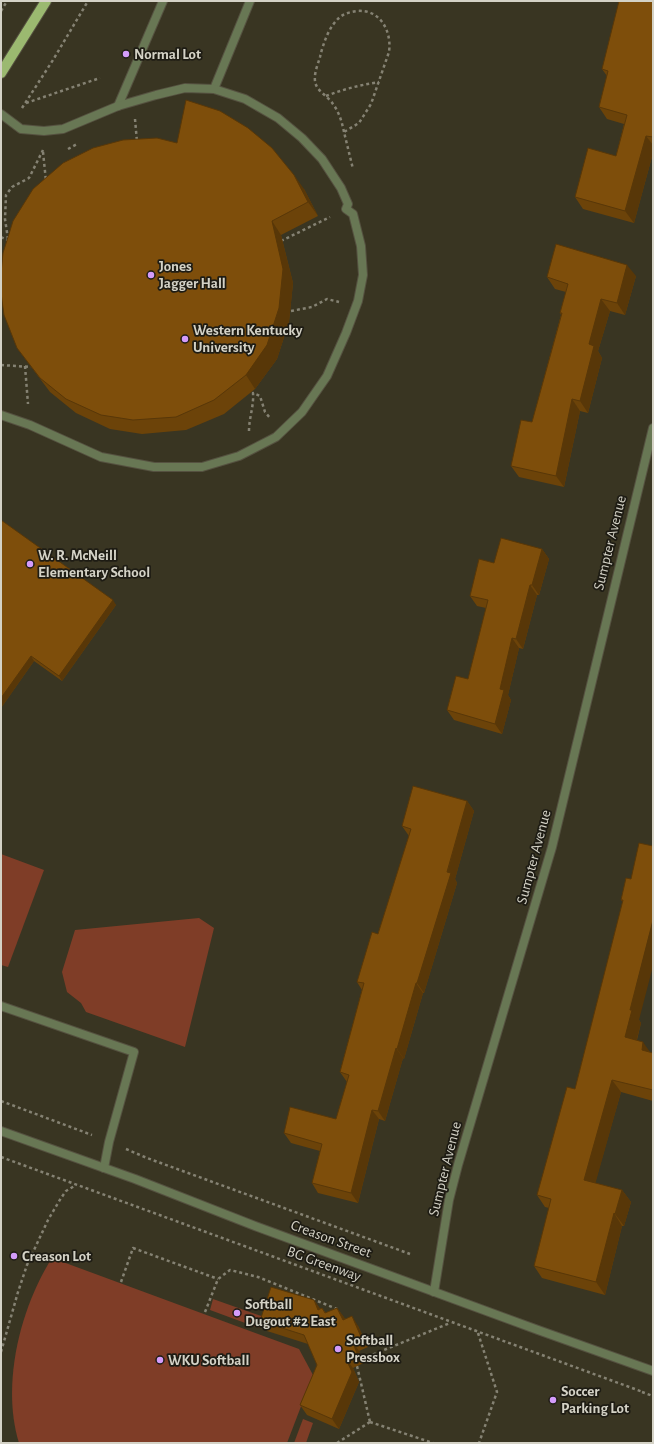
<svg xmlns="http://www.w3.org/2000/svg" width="654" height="1444" font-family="'Alegreya Sans',sans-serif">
  <rect width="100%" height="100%" fill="#393522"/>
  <g fill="#7f3d27">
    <polygon points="1,854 44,870 8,967 1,965"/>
    <polygon points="199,918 214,928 185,1047 86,1012 81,1003 67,992 62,972 75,930"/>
    <path d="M52,1258L299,1349L313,1375L287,1443H19C1,1385 20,1308 52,1258Z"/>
    <polygon points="213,1299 264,1317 259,1328 210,1310"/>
    <polygon points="303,1419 313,1423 306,1443 294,1443"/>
  </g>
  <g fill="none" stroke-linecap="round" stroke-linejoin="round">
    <g stroke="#555140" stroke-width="10">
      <g id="service">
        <polyline points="214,89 250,1"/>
        <polyline points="118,106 163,1"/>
        <polyline points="1,114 21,129 44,131 63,129 118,106 156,95 185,88 214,89 245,99 278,118 302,138 322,159 341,188 348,204 346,209 353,214 361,246 363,275 358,301 346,333 327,376 302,412 276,437 239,456 202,467 154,467 101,457 30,425 1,415"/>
        <polyline points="1,1006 134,1052 109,1142 104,1168"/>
      </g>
    </g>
    <g stroke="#555140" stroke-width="10">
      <g id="minor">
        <polyline points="1,1131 135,1179 255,1226 538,1330 653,1371"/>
        <polyline points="434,1292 449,1200 458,1165 552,847 653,428"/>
      </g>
    </g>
    <g stroke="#555140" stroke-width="12">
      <polyline id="primary" points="1,73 46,1"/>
    </g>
    <g stroke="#858273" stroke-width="2.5" stroke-dasharray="3 3" stroke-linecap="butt">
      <polyline points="1,11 7,1"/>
      <path d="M326,96C344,89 360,85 379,82"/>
      <polyline points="26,103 100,78"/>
      <polyline points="22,108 53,60 88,1"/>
      <polyline points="135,119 137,142"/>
      <path d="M344,132C342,122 339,112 333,104C328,96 316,91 315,81C314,73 318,64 320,57C323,44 329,26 340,17C345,13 351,12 357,11C380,9 392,31 389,52L371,104L359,123L344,132L353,169"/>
      <polyline points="68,149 77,144"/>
      <polyline points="43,152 46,181"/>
      <polyline points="1,237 9,241"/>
      <polyline points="8,239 5,219 6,195 12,187 29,178 43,150"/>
      <polyline points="281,241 330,217"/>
      <polyline points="291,311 312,307 327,299 339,302"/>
      <polyline points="1,365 31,367"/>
      <polyline points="25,366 28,404"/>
      <path d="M249,431C249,418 254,406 253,393L260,396L265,412L270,418"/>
      <polyline points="1,1101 92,1135"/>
      <polyline points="126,1149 147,1158 410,1254"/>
      <polyline points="1,1157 643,1392"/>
      <polyline points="121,1282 133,1248 218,1279"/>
      <polyline points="205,1312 218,1279 230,1270 258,1277 337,1309"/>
      <polyline points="478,1333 497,1392 479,1443"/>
      <polyline points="1,1352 18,1292 27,1265 48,1220 61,1198 66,1191 76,1185"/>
      <polyline points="362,1359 450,1323"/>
      <polyline points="357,1366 370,1422"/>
      <polyline points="642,1392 653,1396"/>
      <polyline points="370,1422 433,1443"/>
      <polyline points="337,1443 370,1422"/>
    </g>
    <use href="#service" stroke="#687754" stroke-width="8"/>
    <use href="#minor" stroke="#687754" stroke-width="8"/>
    <use href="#primary" stroke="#9bb970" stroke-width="10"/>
  </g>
  <g fill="#6c4309">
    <polygon points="653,1 653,153 634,223 583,209 575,197 616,156 624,124 607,119 599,107 607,76 602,69"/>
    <polygon points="304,189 318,216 281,235 293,283 289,322 277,359 255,389 224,414 186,430 142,434 110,429 76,413 50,392 17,348"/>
    <polygon points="636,276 625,315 610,311 598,351 602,358 588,413 580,411 564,487 519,477 511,466 532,422 561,315 560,313 566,292 555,289 547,277"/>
    <polygon points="1,520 116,605 62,681 34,661 1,708"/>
    <polygon points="542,549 549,559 539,595 537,595 523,649 519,648 508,695 511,700 502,734 454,720 447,710 468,679 486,608 477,606 470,596 494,563"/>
    <polygon points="467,801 474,811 455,879 457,883 424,993 423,993 404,1059 403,1058 385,1121 379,1119 358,1203 318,1193 312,1183 320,1151 291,1143 284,1133 336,1119 347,1082 340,1072 362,990 357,982 378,934 409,836 402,826"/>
    <polygon points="626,878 639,1020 641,1023 637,1040 650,1052 653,1053 653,1101 621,1092 595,1183 622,1190 631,1202 624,1226 622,1226 605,1295 542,1278 534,1266 549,1208 545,1207 537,1195 575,1089 623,902 621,900"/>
    <polygon points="314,1300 320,1309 322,1308 326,1313 337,1308 345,1319 358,1326 368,1347 359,1351 364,1363 353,1368 359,1382 339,1429 307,1415 300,1405 317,1365 308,1344 267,1331 260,1321"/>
  </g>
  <g fill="#583708">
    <polygon points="646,136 653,145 653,153 634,223 625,211"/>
    <polygon points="294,175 304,189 318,216 308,202"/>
    <polygon points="272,221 281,235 293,283 289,322 277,359 255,389 246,375"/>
    <polygon points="627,265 636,276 625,315 617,303"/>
    <polygon points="601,299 610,311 598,351 602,358 588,413 580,401 589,344"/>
    <polygon points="572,399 580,411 564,487 556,476"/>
    <polygon points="542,549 549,559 539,595 532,585"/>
    <polygon points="530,585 537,595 523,649 516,639"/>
    <polygon points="113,600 116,605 62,681 59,676"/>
    <polygon points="512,638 519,648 508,695 511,700 502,734 495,724 500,689"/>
    <polygon points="31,656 34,661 1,708 1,698"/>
    <polygon points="467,801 474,811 455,879 457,883 424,993 417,983"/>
    <polygon points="653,920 653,966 639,1020 641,1023 634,1050 625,1037 630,1010"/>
    <polygon points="416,983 423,993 404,1059 397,1049"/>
    <polygon points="643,1042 652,1055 642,1050"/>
    <polygon points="396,1048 403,1058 385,1121 378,1111"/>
    <polygon points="612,1080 621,1092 593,1192 584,1180"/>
    <polygon points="372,1110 379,1119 358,1203 351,1193"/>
    <polygon points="622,1190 631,1202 624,1226 615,1214"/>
    <polygon points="614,1213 622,1226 605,1295 596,1282"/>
    <polygon points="314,1300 321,1310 318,1310"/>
    <polygon points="337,1308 344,1317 350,1330 343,1320"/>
    <polygon points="352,1316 358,1326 368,1347 361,1337"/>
    <polygon points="352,1341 359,1351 364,1363 357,1353"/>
    <polygon points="346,1359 353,1368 359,1382 339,1429 332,1419"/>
  </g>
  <g fill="#7e4e0b" stroke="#583708">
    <polygon points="619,1 653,1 653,137 646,136 625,211 575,197 588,148 616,156 627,115 599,107 608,71 602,69"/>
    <polygon points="186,100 220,111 248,128 272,148 294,175 308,202 272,221 283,269 279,308 267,345 246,375 214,400 176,417 133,420 101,415 66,399 40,378 17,348 4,315 1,293 1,273 3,253 13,221 33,189 63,163 93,148 123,140 157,138 177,143"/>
    <polygon points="556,244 627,265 617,303 601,299 589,344 594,346 580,401 572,399 556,476 511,466 521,420 532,422 562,313 560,313 568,284 547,277"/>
    <polygon points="1,520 113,600 59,676 31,656 1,698"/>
    <polygon points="501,538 542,549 532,585 530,585 516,639 512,638 500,689 504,690 495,724 447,710 456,676 468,679 488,600 470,596 479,559 494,563"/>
    <polygon points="413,786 467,801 447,872 451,873 417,983 416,983 397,1049 396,1048 378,1111 372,1110 351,1193 312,1183 322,1144 284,1133 290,1107 336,1119 349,1075 340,1072 364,983 357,982 372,932 378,934 411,829 402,826"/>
    <polygon points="639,843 653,846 653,920 630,1010 632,1010 625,1037 643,1042 642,1050 653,1053 653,1090 612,1080 584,1180 622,1190 615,1214 614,1213 596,1282 534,1266 551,1199 537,1195 567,1087 575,1089 623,900 621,900 626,878 631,879"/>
    <polygon points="271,1287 314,1300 318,1310 322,1308 325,1313 337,1308 343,1320 352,1316 361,1337 352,1341 357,1353 346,1359 352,1372 332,1419 300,1405 317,1365 304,1335 260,1321"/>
  </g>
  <g fill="#d49cfb" stroke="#1e1c14" stroke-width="1.5">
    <circle cx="126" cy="54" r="4"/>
    <circle cx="151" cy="275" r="4"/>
    <circle cx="185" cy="339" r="4"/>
    <circle cx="30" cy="564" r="4"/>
    <circle cx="14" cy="1256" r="4"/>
    <circle cx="237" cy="1313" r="4"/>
    <circle cx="338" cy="1349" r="4"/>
    <circle cx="160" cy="1360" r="4"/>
    <circle cx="553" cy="1400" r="4"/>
  </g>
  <g text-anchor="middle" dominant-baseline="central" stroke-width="3.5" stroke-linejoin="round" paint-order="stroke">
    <g font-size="15" font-weight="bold" fill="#d4d2c6" stroke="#1e1c14" text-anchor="start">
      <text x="134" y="54">Normal Lot</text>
      <text x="159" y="266">Jones<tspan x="159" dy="17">Jagger Hall</tspan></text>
      <text x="193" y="330">Western Kentucky<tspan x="193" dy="17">University</tspan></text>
      <text x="38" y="555">W. R. McNeill<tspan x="38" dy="17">Elementary School</tspan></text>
      <text x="22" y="1256">Creason Lot</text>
      <text x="245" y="1304">Softball<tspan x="245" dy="17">Dugout #2 East</tspan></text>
      <text x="346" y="1340">Softball<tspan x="346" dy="17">Pressbox</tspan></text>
      <text x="168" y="1360">WKU Softball</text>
      <text x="561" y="1391">Soccer<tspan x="561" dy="17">Parking Lot</tspan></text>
    </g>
    <g font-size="15" fill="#d4d2c6" stroke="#1e1c14">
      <text transform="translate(610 543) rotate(-76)">Sumpter Avenue</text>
      <text transform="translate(534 857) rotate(-75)">Sumpter Avenue</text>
      <text transform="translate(445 1169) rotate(-76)">Sumpter Avenue</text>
      <text transform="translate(331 1239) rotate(20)">Creason Street</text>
      <text transform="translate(324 1264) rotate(20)">BG Greenway</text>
    </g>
  </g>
  <rect width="654" height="1444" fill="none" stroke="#d4d2c6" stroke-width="4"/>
</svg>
